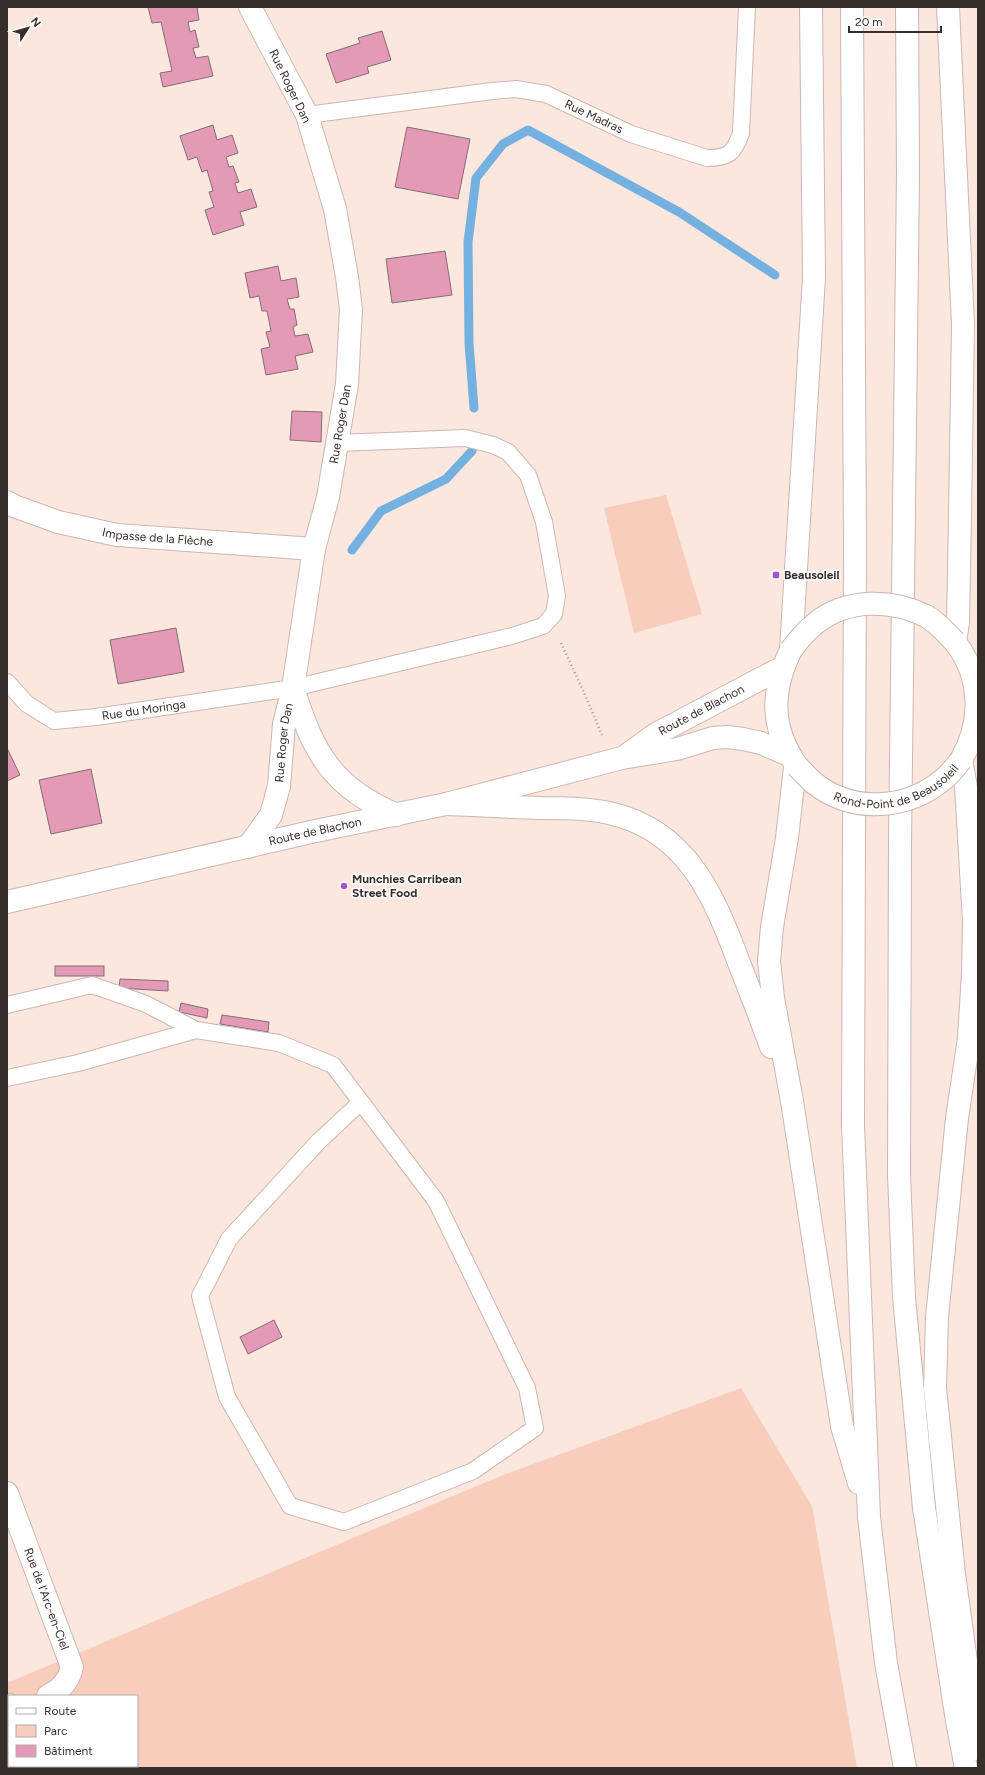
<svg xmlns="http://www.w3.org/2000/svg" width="985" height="1775" font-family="Figtree,sans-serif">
  <rect width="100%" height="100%" fill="#fce7de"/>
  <g fill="#f8cdbc" fill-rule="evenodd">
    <polygon points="666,495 702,614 634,633 604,508"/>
    <path d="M741,1388L812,1506L857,1768H7V1683L503,1475ZM9,1696H137V1766H9Z"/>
  </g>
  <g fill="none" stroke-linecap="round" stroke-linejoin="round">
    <g stroke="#74b1e1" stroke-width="9">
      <polyline points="474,408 469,343 468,242 476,178 503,144 528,130 679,212 775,275"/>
      <polyline points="352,550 381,511 446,479 472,451"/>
    </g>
  </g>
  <g fill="#e49ab6" stroke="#816e75">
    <polygon points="148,7 197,7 199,20 188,22 190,32 195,30 199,47 193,48 196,58 208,56 213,76 163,87 160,73 172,71 161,22 152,23"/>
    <polygon points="382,31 391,60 367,67 369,73 336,83 326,54 360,43 358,38"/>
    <polygon points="213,125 217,140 232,135 238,153 226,157 229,167 233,166 239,182 235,183 238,193 251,189 257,207 240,212 244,225 213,235 205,210 214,207 209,192 213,191 207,170 202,172 197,157 188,160 180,136"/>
    <polygon points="407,127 470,139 458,199 395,187"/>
    <polygon points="445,251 452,295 392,303 386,259"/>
    <polygon points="278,266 281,281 296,278 299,297 287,299 290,309 294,309 297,325 293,327 295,336 308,334 313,352 295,356 298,369 266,375 261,349 270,347 266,332 271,331 267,311 262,311 259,296 250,298 245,273"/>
    <polygon points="292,411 322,412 321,442 290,440"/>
    <polygon points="176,628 184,672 118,684 110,640"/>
    <polygon points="7,748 20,775 7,781"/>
    <polygon points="91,769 102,823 51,834 39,780"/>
    <rect x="55" y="966" width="49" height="10"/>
    <polygon points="120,979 168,981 168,991 119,988"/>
    <polygon points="181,1003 208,1009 207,1018 179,1012"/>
    <polygon points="222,1015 269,1022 268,1032 220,1024"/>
    <polygon points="274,1320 282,1337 248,1354 240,1337"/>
  </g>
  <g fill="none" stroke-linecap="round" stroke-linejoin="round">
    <g stroke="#ccb7b0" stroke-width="18">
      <g id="service">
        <path id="s1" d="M307,115L492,91L516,89L546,94L631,134L707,158C729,158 734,153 741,133L747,7"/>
        <path id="s2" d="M7,682L27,704L54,721L96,717L293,688L512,636L543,626L554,614L557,596L544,522L528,475L508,452L493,445L465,438L337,443"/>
        <polyline points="7,1005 92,985 146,1004 196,1030 279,1043 333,1065 436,1201 527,1388 535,1428 473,1471 344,1522 290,1506 227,1397 200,1296 229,1239 319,1141 361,1102"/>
        <polyline points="7,1078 78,1063 196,1030"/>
      </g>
    </g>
    <g stroke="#ccb7b0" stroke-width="24">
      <g id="minor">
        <path id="s3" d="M7,502L14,506L58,522L117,535L314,549"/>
        <path d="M293,688C313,752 332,788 397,815"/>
        <path id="s4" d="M248,847L271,815L279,786L284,724L293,688L314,549L328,497L347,384L351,309L347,277L335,209L307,115L250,7"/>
        <path id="s5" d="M7,1493L72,1667C69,1681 61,1690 48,1696"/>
        <polyline points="7,1706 9,1705"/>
      </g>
    </g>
    <g stroke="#ccb7b0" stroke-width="24">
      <g id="tertiary">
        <path id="s6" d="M627,755L656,734L783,667"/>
        <path id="s7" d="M7,902L311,832L446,804L622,758L677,749L713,738L727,737L743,739L761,743L789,755"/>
      </g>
    </g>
    <g stroke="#ccb7b0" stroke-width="24">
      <g id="primary">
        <path d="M955,642C982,677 983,722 961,760"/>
        <path d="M791,650C771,691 770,727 797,766"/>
      </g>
    </g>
    <g stroke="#ccb7b0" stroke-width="24">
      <g id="trunk">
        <polyline points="852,7 855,543 853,1125 869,1517 886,1663 905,1768"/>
        <polyline points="907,7 908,175 900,844 899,1175 904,1297 924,1508 957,1721 966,1768"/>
        <polyline points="948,7 963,324 960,516 958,622 955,642"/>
        <polyline points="791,650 814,277 811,7"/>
        <polyline points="961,760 966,787 968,819 974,922 973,973 969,1038 957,1118 937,1317 935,1388 954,1574 978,1749"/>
        <polyline points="797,766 795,767 787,838 772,927 769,961 773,998 792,1101 842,1426 859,1483"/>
        <path d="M446,804C478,805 509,807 540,808C563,808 586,808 609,813C687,830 714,896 739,963C750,991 761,1019 771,1047"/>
      </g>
    </g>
    <polyline stroke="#a89892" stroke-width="2.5" stroke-dasharray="1 3" stroke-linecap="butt" points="561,643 582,688 602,735"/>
    <use href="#service" stroke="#fff" stroke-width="16"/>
    <use href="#minor" stroke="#fff" stroke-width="22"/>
    <use href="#tertiary" stroke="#fff" stroke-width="22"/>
    <use href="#primary" stroke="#fff" stroke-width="22"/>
    <use href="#trunk" stroke="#fff" stroke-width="22"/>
    <g stroke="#ccb7b0" stroke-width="24" stroke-linecap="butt">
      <g id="primary-bridge">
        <path d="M791,650C798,640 806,631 816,623C847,598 892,599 926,616C937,622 946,633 955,642"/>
        <path id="s8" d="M797,766C802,771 808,778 814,783C853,814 908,810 945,778C951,773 956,766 961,760"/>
      </g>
    </g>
    <use href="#primary-bridge" stroke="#fff" stroke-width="22"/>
  </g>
  <g fill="#a258cb" stroke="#fff" stroke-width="1.5">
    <rect x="772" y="571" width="8" height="8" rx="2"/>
    <circle cx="344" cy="886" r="4"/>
  </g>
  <g text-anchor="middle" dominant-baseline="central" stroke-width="3" stroke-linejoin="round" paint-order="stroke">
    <g font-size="12" fill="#362e2b" stroke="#fff">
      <text transform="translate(290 86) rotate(64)">Rue Roger Dan</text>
      <text stroke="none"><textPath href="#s1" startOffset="294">Rue Madras</textPath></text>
      <text stroke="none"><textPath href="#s4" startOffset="437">Rue Roger Dan</textPath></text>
      <text stroke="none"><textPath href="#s3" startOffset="156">Impasse de la Flèche</textPath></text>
      <text stroke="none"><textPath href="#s2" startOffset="152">Rue du Moringa</textPath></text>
      <text stroke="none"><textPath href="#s6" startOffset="87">Route de Blachon</textPath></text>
      <text stroke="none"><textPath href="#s4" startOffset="113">Rue Roger Dan</textPath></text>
      <text stroke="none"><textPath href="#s8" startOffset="115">Rond-Point de Beausoleil</textPath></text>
      <text stroke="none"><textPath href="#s7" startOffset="316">Route de Blachon</textPath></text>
      <text stroke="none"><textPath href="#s5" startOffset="113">Rue de l'Arc-en-Ciel</textPath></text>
    </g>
    <g font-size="12" font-weight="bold" fill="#362e2b" stroke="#fff" text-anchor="start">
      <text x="784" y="575">Beausoleil</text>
      <text x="352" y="879">Munchies Carribean<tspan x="352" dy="14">Street Food</tspan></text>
    </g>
  </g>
  <rect width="985" height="1775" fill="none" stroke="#362e2b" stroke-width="16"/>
  <rect x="8" y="1695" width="130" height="72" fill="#ffffff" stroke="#afabaa"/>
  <rect x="16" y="1708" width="20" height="6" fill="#ffffff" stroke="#afabaa"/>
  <text x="44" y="1715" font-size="12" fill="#362e2b">Route</text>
  <rect x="16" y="1725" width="20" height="12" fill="#f8cdbc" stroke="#afabaa"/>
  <text x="44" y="1735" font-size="12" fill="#362e2b">Parc</text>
  <rect x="16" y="1745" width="20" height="12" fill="#e49ab6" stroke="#afabaa"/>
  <text x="44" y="1755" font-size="12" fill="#362e2b">Bâtiment</text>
  <g transform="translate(28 28) rotate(53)" stroke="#ffffff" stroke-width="3" paint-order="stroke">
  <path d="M0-3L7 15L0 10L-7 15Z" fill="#362e2b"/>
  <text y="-6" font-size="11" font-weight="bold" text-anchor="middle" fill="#362e2b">N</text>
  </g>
  <path d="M849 26v6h92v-6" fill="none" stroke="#362e2b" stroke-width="2"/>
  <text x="855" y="26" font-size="12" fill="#362e2b" stroke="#ffffff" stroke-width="3" paint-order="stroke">20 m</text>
</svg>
